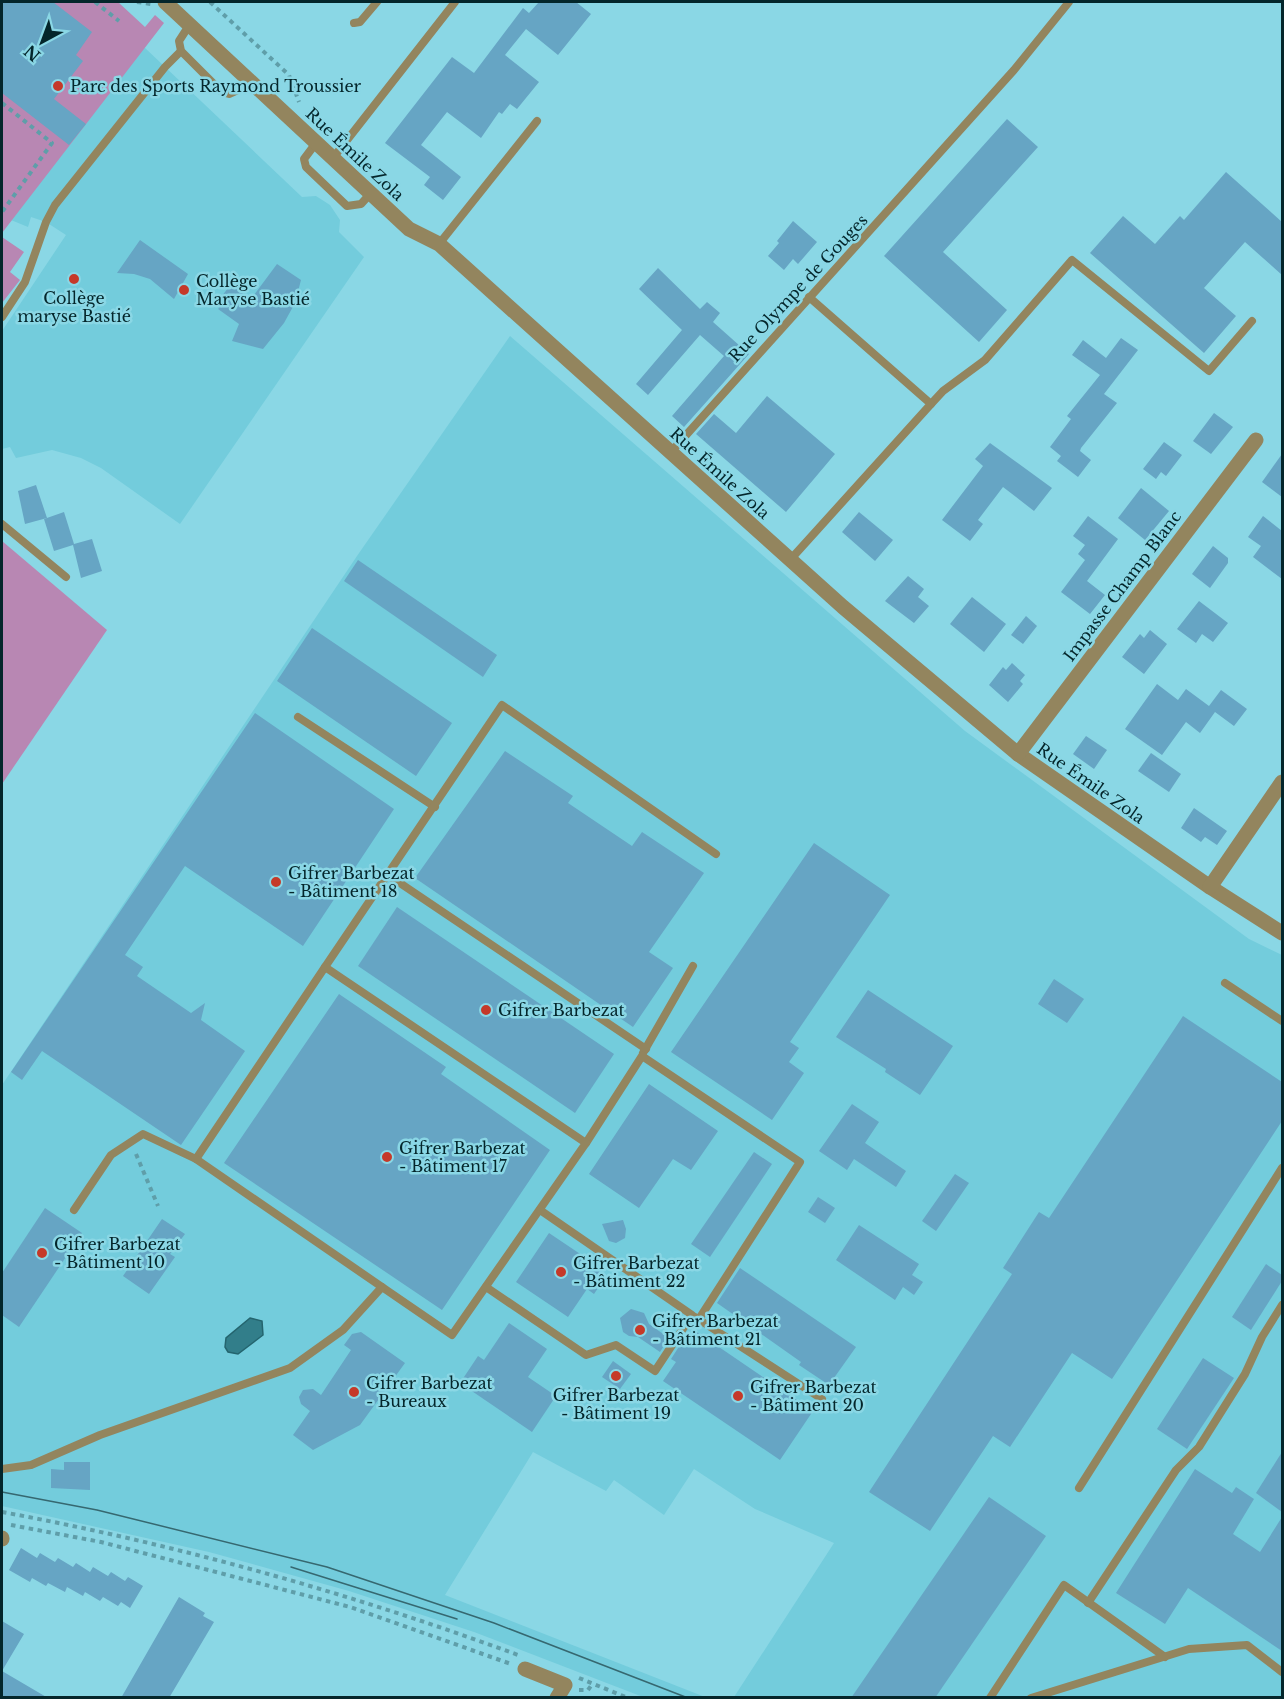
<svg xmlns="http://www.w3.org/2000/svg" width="1284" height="1699" font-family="'Libre Baskerville',serif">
  <rect width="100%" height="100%" fill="#8ad7e5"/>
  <g fill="#73ccdc">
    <polygon points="144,47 302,197 316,196 330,205 340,220 339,232 364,257 180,524 101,468 81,458 52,450 16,458 10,447 2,449 2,331 66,235 46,222 31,217 28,227 11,220"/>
    <polygon points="510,336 965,731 1249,939 1282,955 1282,1697 734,1697 834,1543 755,1509 694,1469 664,1515 614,1480 606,1491 533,1452 445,1595 705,1697 643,1697 474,1632 349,1591 209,1552 2,1506 2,1085 357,556"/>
  </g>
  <g fill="#b887b3">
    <polygon points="2,2 118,2 145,27 155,15 164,23 2,233"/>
    <polygon points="2,237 24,252 10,272 20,280 2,303"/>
    <polygon points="2,541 107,630 2,784"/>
  </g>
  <polygon fill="#327e8a" stroke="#24646e" stroke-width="1.5" points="250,1318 262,1321 263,1335 238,1354 228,1352 225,1347 226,1338"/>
  <g fill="#66a5c4">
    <polygon points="2,2 53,2 92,32 76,55 83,61 54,99 86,124 69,145 2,93"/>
    <polygon points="539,2 576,2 591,14 558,55 526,29 505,55 539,82 517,109 510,104 502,114 499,112 481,138 447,112 421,145 461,177 443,200 424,185 430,177 385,143 452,57 474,73 523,8 529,13"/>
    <polygon points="1007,119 1038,147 943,252 1007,310 979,342 884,256"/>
    <polygon points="1226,172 1282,222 1282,275 1245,242 1204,288 1236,316 1204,353 1090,253 1123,216 1155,244 1180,216 1184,220"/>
    <polygon points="793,221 817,242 798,264 793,259 784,270 768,256 779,243 777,241"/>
    <polygon points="140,240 188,274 174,299 150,279 134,274 117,273"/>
    <polygon points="277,264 301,280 295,303 284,323 263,349 232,341 239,324 218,309 220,307 216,304 231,284 251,299"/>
    <polygon points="658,268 700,309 707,302 720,313 713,322 749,354 684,427 672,416 724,356 700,335 648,395 636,384 682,330 639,289"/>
    <polygon points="1121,338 1138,350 1104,394 1117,403 1081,448 1080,451 1091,460 1078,477 1057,461 1061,456 1050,447 1071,419 1067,416 1100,375 1072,355 1083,340 1106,358"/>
    <polygon points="767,396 835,454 786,512 696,434 714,414 736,433"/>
    <polygon points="1214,413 1233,427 1211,454 1193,441"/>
    <polygon points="1164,442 1182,455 1166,476 1161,472 1156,479 1143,469"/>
    <polygon points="990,443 1052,488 1034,511 1003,487 978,520 983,524 970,541 942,520 983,466 975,459"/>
    <polygon points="1282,454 1282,497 1262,482"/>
    <polygon points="36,485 47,518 25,524 18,491"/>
    <polygon points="1141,488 1169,511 1145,540 1118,518"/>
    <polygon points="64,512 74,544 92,539 102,571 81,578 73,545 54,551 44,519"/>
    <polygon points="859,512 893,540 875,561 842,532"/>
    <polygon points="1088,516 1118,539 1087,581 1105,595 1090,614 1061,592 1085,560 1078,554 1085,545 1073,536"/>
    <polygon points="1263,516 1282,531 1282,579 1253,557 1261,546 1248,537"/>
    <polygon points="1213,546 1228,558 1228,563 1210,588 1192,574"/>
    <polygon points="358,560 497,655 483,677 344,581"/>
    <polygon points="908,576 924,589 918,597 929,606 914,623 885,601"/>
    <polygon points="972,597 1006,624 984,652 950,624"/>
    <polygon points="1199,601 1228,623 1213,642 1202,634 1196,643 1177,629"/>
    <polygon points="1026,616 1037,626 1023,644 1011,635"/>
    <polygon points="312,628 452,723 416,776 277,681"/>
    <polygon points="1150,630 1167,644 1144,674 1122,657 1140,634 1144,638"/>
    <polygon points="1012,663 1025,675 1020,681 1023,684 1008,702 989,685 1003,667 1006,670"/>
    <polygon points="1157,684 1178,700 1186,689 1209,706 1221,690 1247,709 1234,726 1215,712 1200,733 1186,722 1162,755 1125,729"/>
    <polygon points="255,713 394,809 303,946 185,866 125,955 143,967 137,976 191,1013 205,1003 201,1020 245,1051 181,1145 42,1051 22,1080 11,1072"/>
    <polygon points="1086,736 1107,750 1094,769 1073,754"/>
    <polygon points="505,751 573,796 568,803 632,846 642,832 704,873 649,952 673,968 633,1027 415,878"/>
    <polygon points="1151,753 1181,774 1169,792 1138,771"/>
    <polygon points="1194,808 1227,831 1217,845 1205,837 1201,842 1181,828"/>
    <polygon points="814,843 890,895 790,1042 799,1048 789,1062 804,1073 772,1120 671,1052"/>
    <polygon points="397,907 614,1054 575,1113 358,966"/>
    <polygon points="1054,979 1084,999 1067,1023 1038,1004"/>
    <polygon points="868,990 953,1046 920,1095 885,1072 886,1069 836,1037"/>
    <polygon points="339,994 446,1067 441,1074 550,1150 442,1310 224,1163"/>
    <polygon points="1183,1016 1282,1082 1282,1121 1112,1379 1072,1353 1010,1447 993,1436 930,1531 869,1492 1012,1274 1003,1268 1039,1212 1049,1218"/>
    <polygon points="649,1084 718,1131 691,1170 673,1159 639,1208 589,1174"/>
    <polygon points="852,1104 879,1122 865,1143 906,1171 896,1187 854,1159 847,1170 819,1151"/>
    <polygon points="754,1152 772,1164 710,1257 691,1244"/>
    <polygon points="955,1174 969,1183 936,1231 922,1221"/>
    <polygon points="818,1197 835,1208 825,1223 808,1212"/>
    <polygon points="45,1208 82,1233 19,1327 2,1315 2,1273"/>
    <polygon points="162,1219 185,1234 170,1254 175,1257 149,1294 123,1276"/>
    <polygon points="623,1220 626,1229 625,1238 616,1243 609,1241 602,1224"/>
    <polygon points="859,1225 919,1264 912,1275 923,1282 914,1295 903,1287 895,1300 836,1260"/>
    <polygon points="549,1233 601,1268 599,1271 608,1282 600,1285 594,1294 587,1289 568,1317 516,1282"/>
    <polygon points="1266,1264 1282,1275 1282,1281 1251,1330 1232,1317"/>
    <polygon points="740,1268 856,1347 829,1385 799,1365 801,1362 717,1303"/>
    <polygon points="631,1309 644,1313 649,1324 669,1338 660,1352 638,1337 629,1336 623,1332 620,1318"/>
    <polygon points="509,1323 547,1349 528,1377 556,1396 532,1432 460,1383 478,1356 484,1360"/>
    <polygon points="361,1332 405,1363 360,1425 313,1450 293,1435 310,1411 301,1404 299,1397 303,1390 313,1389 321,1395 351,1350 344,1345 352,1334"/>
    <polygon points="697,1332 813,1411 780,1460 663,1381 676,1362 671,1359 680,1345 686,1348"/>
    <polygon points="1203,1358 1234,1378 1187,1449 1157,1429"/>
    <polygon points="613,1361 631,1374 620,1389 602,1377"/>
    <polygon points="1282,1452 1282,1512 1256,1493"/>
    <polygon points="64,1462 90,1462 90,1490 51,1488 51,1469 64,1470"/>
    <polygon points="1195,1469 1232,1493 1236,1487 1254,1499 1233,1534 1260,1552 1282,1517 1282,1651 1188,1588 1165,1624 1116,1593"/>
    <polygon points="989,1497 1046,1536 935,1698 851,1698"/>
    <polygon points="21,1548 37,1558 40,1553 55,1562 58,1558 73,1567 76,1563 90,1572 93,1567 108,1576 111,1572 125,1581 128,1577 143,1586 130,1608 121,1602 118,1606 103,1597 100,1601 85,1592 83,1596 67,1587 65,1592 48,1583 46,1586 32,1578 30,1582 9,1570"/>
    <polygon points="179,1597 205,1613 203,1616 214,1622 169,1698 121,1698"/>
    <polygon points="2,1621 24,1634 2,1671 48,1698 2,1698"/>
  </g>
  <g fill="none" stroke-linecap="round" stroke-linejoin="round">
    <g stroke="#5f9ea9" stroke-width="4" stroke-dasharray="4.5 4.5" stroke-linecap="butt">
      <polyline points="95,2 119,21"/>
      <polyline points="137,2 151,4"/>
      <polyline points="210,2 289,75 299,102"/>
      <polyline points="2,103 52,143 2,212"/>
      <polyline points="136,1154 158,1206"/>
      <path d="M2,1512C176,1544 353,1594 518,1655"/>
      <polyline points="11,1525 101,1542 350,1607 511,1664"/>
      <polyline points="579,1678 628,1698"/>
      <polyline points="579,1690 588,1690 593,1683"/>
    </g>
    <g stroke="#93855e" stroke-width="8">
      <polyline points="354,23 360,22 377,2"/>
      <polyline points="190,24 179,41 181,51 222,92 229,94 240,89 249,79"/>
      <polyline points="316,143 304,159 306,167 347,206 361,204 371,193"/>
      <polyline points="333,158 455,2"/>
      <polyline points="439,244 537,121"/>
      <polyline points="2,317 25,282 46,222 55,205 165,67 181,51"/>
      <polyline points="931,404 943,391 985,360 1072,260 1209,371 1252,321"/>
      <polyline points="670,453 1014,70 1069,2"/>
      <polyline points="2,524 66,577"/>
      <polyline points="790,560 931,404 809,297"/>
      <polyline points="298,717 435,807"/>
      <polyline points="388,875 646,1049"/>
      <polyline points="325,967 502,705 716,854"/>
      <polyline points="1225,983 1282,1021"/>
      <polyline points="643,1053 693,966"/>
      <polyline points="586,1143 642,1056 800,1162 699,1319"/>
      <polyline points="196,1159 325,967 586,1143 452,1335 382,1287"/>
      <polyline points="486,1287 586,1355 616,1345 655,1371 692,1315 540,1210"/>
      <polyline points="695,1317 822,1399"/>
      <polyline points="2,1469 31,1465 100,1435 290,1368 343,1330 382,1287 196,1159 143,1134 111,1155 74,1210"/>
      <polyline points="1079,1488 1282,1168"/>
      <polyline points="1088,1603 1176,1470 1199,1447 1245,1374 1262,1337 1282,1305"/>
      <polyline points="990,1698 1064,1585 1165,1657"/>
      <polyline points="1031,1698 1189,1649 1247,1645 1282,1672"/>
    </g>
    <g stroke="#93855e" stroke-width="15">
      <polyline points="165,2 409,229 439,244 843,607 1018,754 1210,887 1282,933"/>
      <polyline points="1018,754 1256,440"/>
      <polyline points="1210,887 1282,782"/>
      <polyline points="2,1538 2,1539"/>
      <polyline points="525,1669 565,1685 557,1698"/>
    </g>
    <g stroke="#366870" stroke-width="1.5">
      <polyline points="2,1492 97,1510 327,1567 494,1623 688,1698"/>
      <polyline points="291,1567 457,1619"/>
    </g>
  </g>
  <g fill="#c53929" stroke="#8ad7e5" stroke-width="2">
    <circle cx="58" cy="86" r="6"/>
    <circle cx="74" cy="279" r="6"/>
    <circle cx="184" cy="290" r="6"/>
    <circle cx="276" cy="882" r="6"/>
    <circle cx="486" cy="1010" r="6"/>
    <circle cx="387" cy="1157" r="6"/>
    <circle cx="42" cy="1253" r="6"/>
    <circle cx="561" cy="1272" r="6"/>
    <circle cx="640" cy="1330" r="6"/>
    <circle cx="616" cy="1376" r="6"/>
    <circle cx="354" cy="1392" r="6"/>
    <circle cx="738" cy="1396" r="6"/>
  </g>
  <g text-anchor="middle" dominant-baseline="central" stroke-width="5" stroke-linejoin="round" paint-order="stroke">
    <g font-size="16" fill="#04262b" stroke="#8ad7e5" text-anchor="start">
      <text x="70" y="86">Parc des Sports Raymond Troussier</text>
      <text x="196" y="281">Collège<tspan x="196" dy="18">Maryse Bastié</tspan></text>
      <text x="74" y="298" text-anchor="middle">Collège<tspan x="74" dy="18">maryse Bastié</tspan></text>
      <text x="288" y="873">Gifrer Barbezat<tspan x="288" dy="18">- Bâtiment 18</tspan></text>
      <text x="498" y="1010">Gifrer Barbezat</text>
      <text x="399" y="1148">Gifrer Barbezat<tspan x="399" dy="18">- Bâtiment 17</tspan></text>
      <text x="54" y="1244">Gifrer Barbezat<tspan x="54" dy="18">- Bâtiment 10</tspan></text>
      <text x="573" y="1263">Gifrer Barbezat<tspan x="573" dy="18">- Bâtiment 22</tspan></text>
      <text x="652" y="1321">Gifrer Barbezat<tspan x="652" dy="18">- Bâtiment 21</tspan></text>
      <text x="366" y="1383">Gifrer Barbezat<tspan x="366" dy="18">- Bureaux</tspan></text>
      <text x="750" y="1387">Gifrer Barbezat<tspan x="750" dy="18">- Bâtiment 20</tspan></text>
      <text x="616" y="1395" text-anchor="middle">Gifrer Barbezat<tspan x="616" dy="18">- Bâtiment 19</tspan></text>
    </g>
    <g font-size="16" fill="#04262b" stroke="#8ad7e5">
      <text transform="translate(355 154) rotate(43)">Rue Émile Zola</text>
      <text transform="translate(798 288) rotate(-47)">Rue Olympe de Gouges</text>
      <text transform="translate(720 473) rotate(42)">Rue Émile Zola</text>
      <text transform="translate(1122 586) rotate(-53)">Impasse Champ Blanc</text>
      <text transform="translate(1091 783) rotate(35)">Rue Émile Zola</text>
    </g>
  </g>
  <rect width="1284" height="1699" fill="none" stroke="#04262b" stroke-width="6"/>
  <g transform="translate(42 42) rotate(221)" stroke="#8ad7e5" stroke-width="4.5" paint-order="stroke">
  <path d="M0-4.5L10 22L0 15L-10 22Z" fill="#04262b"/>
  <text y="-9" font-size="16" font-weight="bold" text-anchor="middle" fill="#04262b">N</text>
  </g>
</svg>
